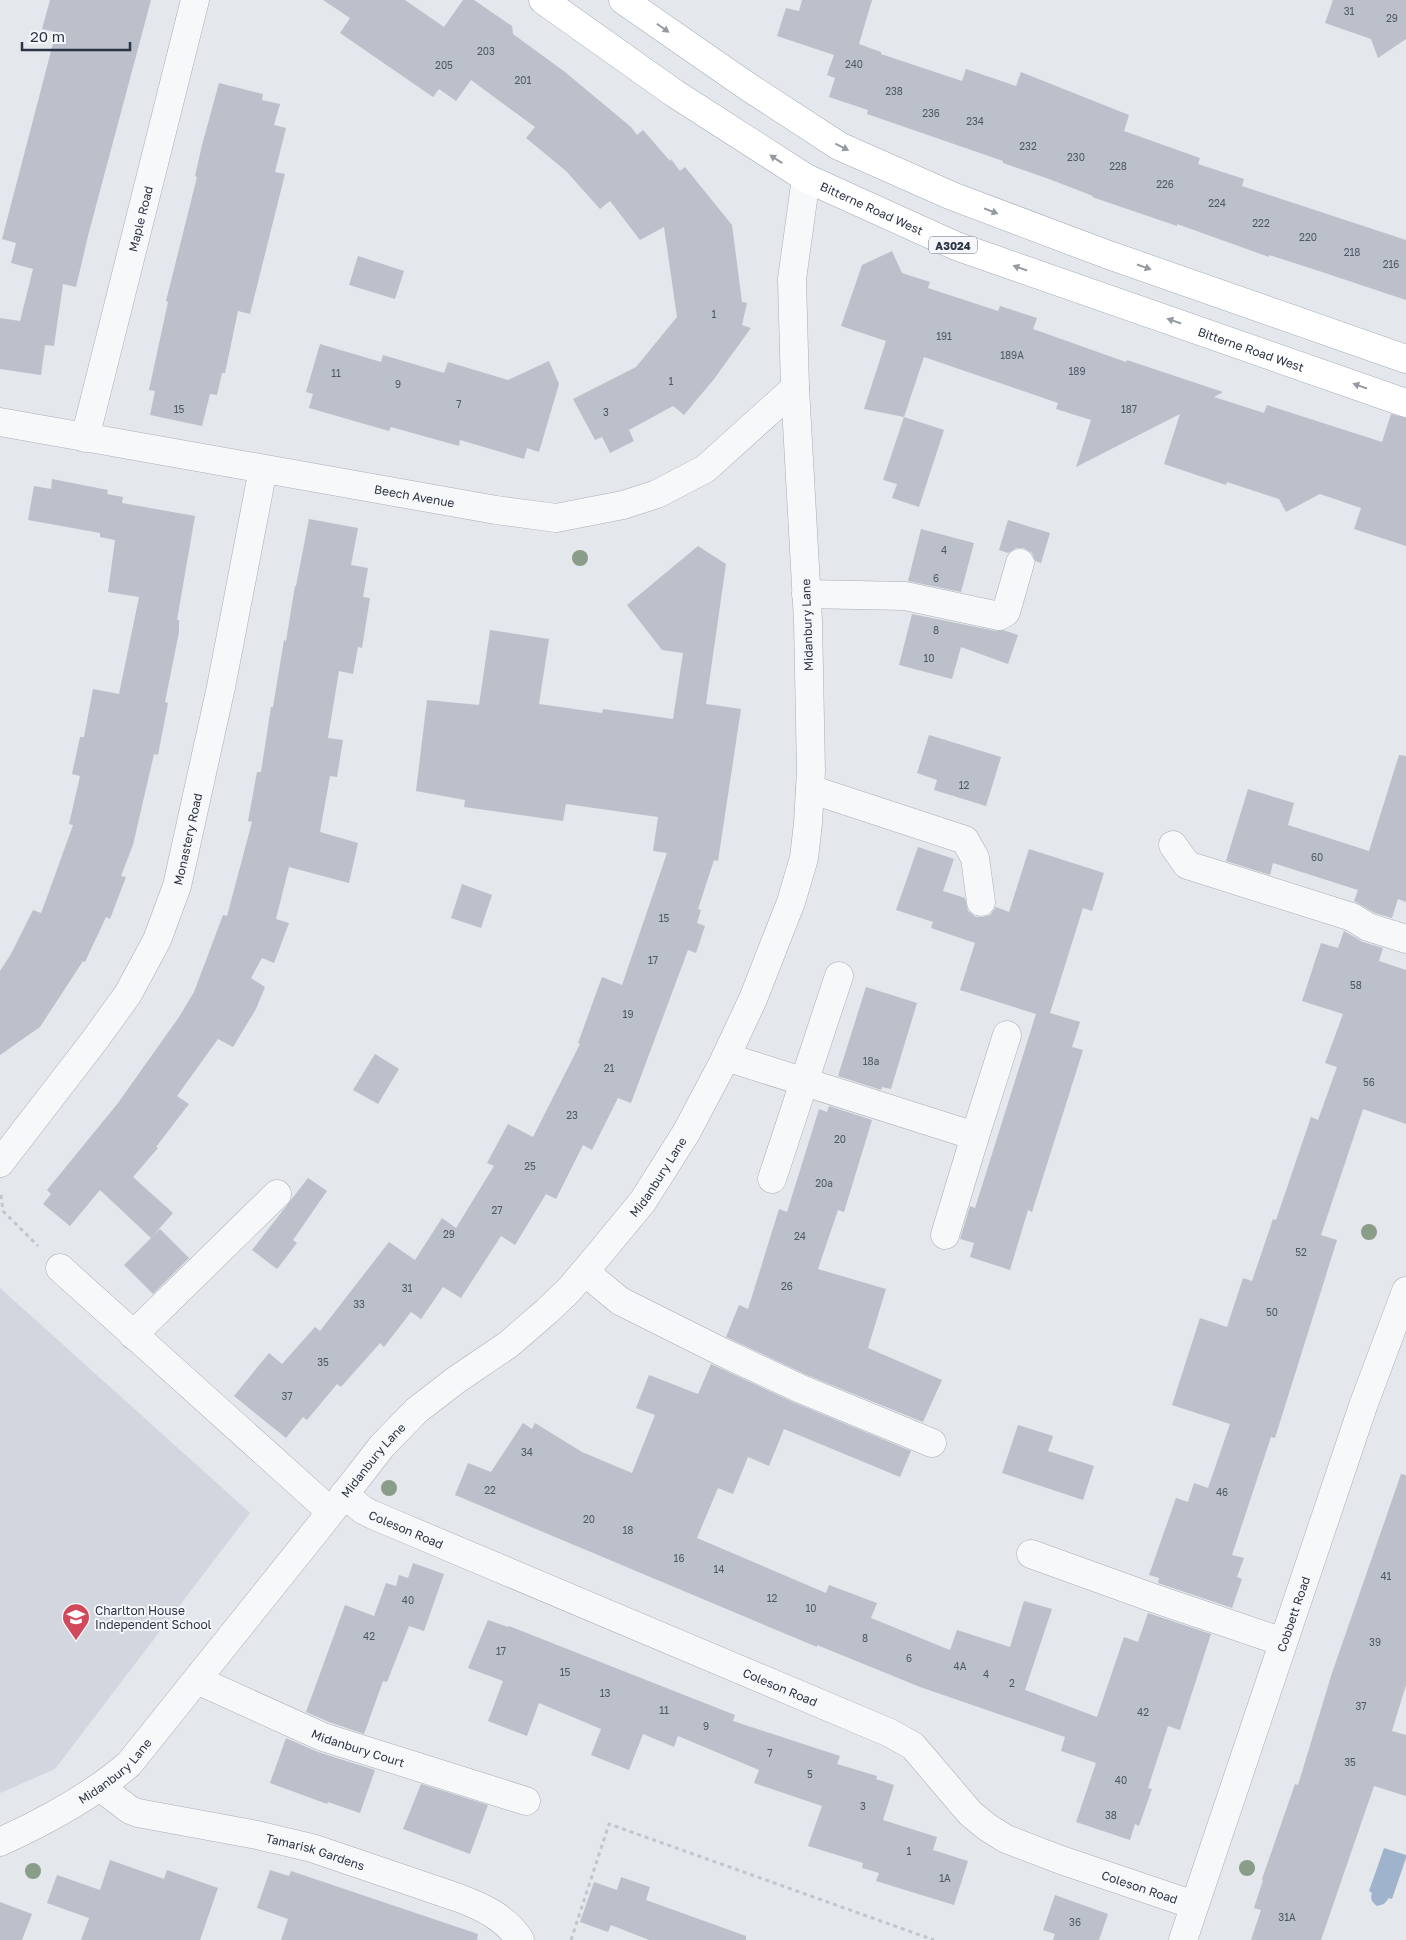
<svg xmlns="http://www.w3.org/2000/svg" width="1406" height="1940" font-family="'Golos Text',sans-serif">
  <rect width="100%" height="100%" fill="#e4e7ec"/>
  <polygon fill="#d2d6de" points="0,1288 250,1513 55,1769 0,1793"/>
  <path fill="#9fb4cc" d="M1384,1848L1406,1855V1858L1392,1899L1389,1898L1384,1904L1377,1906C1372,1902 1370,1899 1372,1893L1369,1891Z"/>
  <g fill="#bbc0ca">
    <polygon points="50,0 151,0 89,232 76,287 63,284 54,346 45,345 41,375 0,369 0,318 20,321 33,269 11,263 16,243 2,239 56,32 42,29"/>
    <polygon points="323,0 405,0 444,27 463,0 474,0 512,26 513,34 565,72 631,127 637,135 643,130 670,161 671,159 680,171 685,167 732,225 742,302 747,303 742,325 751,328 714,379 684,415 673,406 629,430 634,441 610,453 602,437 595,440 573,399 636,367 677,317 664,227 640,240 610,201 600,209 566,171 526,138 535,127 471,80 456,101 439,89 433,97 340,33 350,18"/>
    <polygon points="802,0 872,0 859,44 881,52 881,54 962,81 966,69 1016,86 1021,72 1129,115 1124,131 1200,158 1198,164 1244,179 1242,186 1406,240 1406,300 1316,270 1269,255 1269,257 1177,224 1177,226 1092,197 1093,196 1049,179 1003,163 1003,161 867,114 868,110 829,97 835,78 827,75 834,55 777,36 786,8 799,11"/>
    <polygon points="1333,0 1406,0 1406,39 1378,58 1371,39 1325,23"/>
    <polygon points="219,83 263,94 262,100 280,104 274,125 286,128 275,172 285,174 250,314 238,311 225,373 222,373 217,395 210,394 202,426 150,415 155,391 149,390 168,302 166,301 197,177 195,176 202,145"/>
    <polygon points="892,251 902,273 930,282 928,288 998,311 1000,306 1037,318 1033,329 1126,362 1127,360 1223,392 1214,397 1264,413 1267,405 1382,442 1391,414 1406,418 1406,546 1354,529 1361,508 1320,494 1286,512 1279,499 1227,482 1226,485 1164,464 1180,414 1076,467 1091,420 1056,409 1058,403 924,357 904,417 944,430 919,507 892,498 897,484 883,480 904,417 864,409 886,341 841,326 862,265"/>
    <polygon points="358,256 404,271 395,299 349,285"/>
    <polygon points="320,344 381,362 383,355 444,373 448,362 508,380 549,361 559,384 539,452 527,448 524,459 460,440 459,446 391,427 389,431 309,408 313,394 306,392"/>
    <polygon points="52,479 108,490 107,494 123,497 122,503 195,516 177,620 179,620 179,632 165,702 168,703 158,755 154,754 133,845 121,876 126,877 110,919 106,917 85,962 83,961 40,1027 0,1055 0,971 11,954 33,910 41,913 50,889 73,825 69,824 80,776 72,774 80,737 84,737 93,689 119,694 139,597 108,592 115,540 100,537 100,533 28,520 34,486 51,489"/>
    <polygon points="309,519 358,528 351,565 368,568 363,597 370,598 362,648 358,647 353,674 339,671 328,738 343,740 337,777 330,776 320,832 358,843 349,883 289,867 276,919 289,923 274,963 262,958 251,978 265,987 256,1009 233,1047 218,1039 177,1096 189,1104 156,1147 158,1148 133,1177 173,1213 151,1238 100,1190 70,1226 43,1204 51,1194 47,1190 118,1103 179,1017 194,992 223,915 227,916 252,822 248,821 257,772 261,772 271,707 273,707 284,640 286,641 295,586 296,586"/>
    <polygon points="1008,520 1050,533 1041,563 1035,561 1032,553 1024,548 1016,548 1008,553 999,550"/>
    <polygon points="921,529 974,543 961,592 908,581"/>
    <polygon points="698,546 726,564 706,704 741,709 718,861 714,860 698,909 701,910 697,923 705,926 696,953 688,950 631,1103 618,1098 592,1150 583,1145 556,1199 546,1194 515,1245 501,1236 461,1298 443,1287 421,1319 411,1312 384,1347 380,1343 341,1387 337,1384 307,1420 303,1417 286,1438 234,1396 269,1353 282,1364 315,1327 320,1331 389,1242 415,1260 442,1218 456,1228 494,1166 487,1163 508,1124 533,1137 580,1044 578,1043 602,977 622,985 667,853 653,851 658,817 566,804 563,821 464,807 465,800 416,791 427,700 479,705 490,630 549,639 539,704 602,713 603,709 673,719 683,653 662,650 627,605"/>
    <polygon points="912,614 996,631 1003,630 1018,635 1008,664 961,647 952,679 899,665"/>
    <polygon points="929,735 1001,757 986,806 934,790 937,780 917,773"/>
    <polygon points="1399,755 1406,756 1406,902 1398,899 1392,918 1375,913 1354,901 1358,890 1273,863 1270,875 1226,861 1248,789 1294,803 1288,825 1369,851"/>
    <polygon points="918,847 954,859 943,891 965,898 968,911 976,917 983,917 990,915 996,907 1009,912 1029,849 1104,873 1092,911 1083,908 1050,1013 1080,1022 1072,1047 1083,1050 1032,1212 1028,1210 1010,1270 970,1257 974,1243 960,1239 970,1206 975,1208 1036,1014 960,990 975,943 931,928 933,922 896,910"/>
    <polygon points="462,884 492,895 481,928 451,918"/>
    <polygon points="1344,931 1363,942 1383,948 1379,961 1406,970 1406,1124 1363,1109 1321,1235 1337,1240 1275,1438 1271,1437 1232,1555 1244,1558 1237,1577 1242,1579 1232,1608 1158,1583 1159,1578 1149,1575 1176,1498 1188,1502 1194,1483 1208,1488 1230,1424 1172,1405 1200,1318 1227,1327 1243,1278 1252,1281 1273,1219 1276,1220 1311,1117 1318,1120 1337,1067 1325,1063 1343,1014 1302,1001 1321,943 1338,948"/>
    <polygon points="866,987 917,1003 891,1089 882,1087 881,1090 838,1076"/>
    <polygon points="375,1054 399,1069 378,1104 353,1090"/>
    <polygon points="829,1106 872,1120 844,1212 838,1210 818,1269 886,1289 868,1348 942,1380 923,1422 807,1375 726,1337 739,1305 748,1309 779,1209 787,1212 819,1109 827,1112"/>
    <polygon points="308,1178 327,1191 293,1240 297,1243 277,1269 252,1250"/>
    <polygon points="160,1229 189,1258 153,1294 124,1265"/>
    <polygon points="711,1364 795,1403 911,1451 900,1477 784,1429 769,1466 748,1457 733,1494 718,1488 697,1538 826,1593 829,1585 877,1603 871,1618 950,1650 957,1630 1010,1647 1024,1601 1052,1609 1025,1690 1097,1717 1124,1637 1138,1642 1148,1613 1211,1634 1180,1730 1168,1726 1148,1788 1152,1789 1139,1826 1135,1824 1130,1840 1076,1822 1096,1763 1061,1751 1065,1737 920,1687 817,1645 817,1647 455,1495 468,1463 491,1472 523,1423 532,1429 535,1423 582,1452 632,1473 655,1415 636,1408 649,1375 698,1394"/>
    <polygon points="1018,1425 1053,1436 1048,1451 1094,1466 1083,1500 1002,1473"/>
    <polygon points="1401,1474 1406,1475 1406,1685 1392,1731 1406,1735 1406,1796 1374,1786 1321,1940 1251,1940 1261,1910 1254,1908 1263,1880 1262,1879 1295,1784 1298,1785 1332,1673"/>
    <polygon points="413,1563 444,1574 424,1631 409,1626 387,1682 383,1681 364,1734 329,1722 306,1712 345,1605 374,1616 386,1583 396,1586 399,1575 408,1578"/>
    <polygon points="488,1620 508,1627 509,1626 735,1715 733,1721 840,1756 837,1764 877,1776 876,1779 894,1785 883,1820 937,1837 933,1850 968,1861 954,1905 876,1881 879,1873 862,1868 863,1863 808,1846 822,1806 754,1783 759,1770 678,1736 674,1747 643,1734 629,1770 591,1755 601,1729 539,1703 527,1736 488,1721 503,1681 468,1668"/>
    <polygon points="286,1738 318,1752 375,1770 360,1813 328,1802 327,1804 270,1783"/>
    <polygon points="421,1784 488,1805 470,1854 403,1829"/>
    <polygon points="110,1860 164,1879 167,1870 218,1888 200,1940 81,1940 89,1918 47,1903 57,1875 100,1890"/>
    <polygon points="270,1870 289,1876 291,1871 478,1934 477,1940 281,1940 288,1919 257,1908"/>
    <polygon points="621,1877 650,1887 646,1900 746,1936 746,1940 649,1940 611,1925 608,1932 580,1922 594,1882 617,1890"/>
    <polygon points="1055,1895 1108,1914 1099,1940 1053,1940 1055,1934 1043,1930"/>
    <polygon points="0,1902 32,1914 22,1940 0,1940"/>
  </g>
  <g fill="none" stroke-linecap="round" stroke-linejoin="round">
    <g stroke="#a9aeb7" stroke-width="29">
      <g id="minor">
        <path id="s1" d="M0,422L496,510L556,518L623,505L657,494L705,469L795,388"/>
        <path id="s2" d="M85,438L195,0"/>
        <polyline points="806,594 905,596 999,616 1006,612 1020,563"/>
        <polyline points="810,789 965,840 975,858 981,902"/>
        <polyline points="1173,845 1187,865 1352,917 1368,927 1406,939"/>
        <polyline points="726,1057 975,1136 1007,1035"/>
        <path id="s3" d="M0,1163L94,1041L128,994L157,940L177,886L221,687L263,469"/>
        <polyline points="772,1179 839,976"/>
        <polyline points="945,1235 975,1136"/>
        <polyline points="60,1268 330,1511"/>
        <polyline points="585,1272 620,1301 722,1352 801,1389 932,1443"/>
        <polyline points="133,1335 277,1194"/>
        <path id="s4" d="M344,1494L363,1510L373,1515L890,1733L913,1746L970,1813L987,1827L1006,1839L1061,1860L1194,1905"/>
        <polyline points="1031,1554 1153,1598 1283,1642"/>
        <path id="s5" d="M197,1680L323,1737L526,1801"/>
        <path id="s6" d="M100,1787L130,1810L138,1813L257,1835L312,1848L459,1898C483,1907 506,1918 520,1940"/>
        <path id="s7" d="M0,1842C46,1821 91,1797 129,1764L319,1527L382,1446L417,1410L456,1380L509,1344L547,1311L569,1290L601,1252L643,1201L686,1133L723,1063L753,999L791,902L804,858L808,823L811,771L808,621L795,388L792,279L806,178"/>
        <path id="s8" d="M1183,1940L1363,1406L1406,1291"/>
      </g>
    </g>
    <g stroke="#a3abb8" stroke-width="29">
      <g id="major">
        <path id="s9" d="M543,0L674,93L806,178L956,246L1406,403"/>
        <polyline points="623,0 747,86 839,146 952,196 1106,254 1406,359"/>
      </g>
    </g>
    <g stroke="#c2c5cb" stroke-width="3" stroke-dasharray="4 4" stroke-linecap="butt">
      <polyline points="1,1195 3,1211 38,1246"/>
      <polyline points="571,1940 609,1824 934,1940"/>
    </g>
    <use href="#minor" stroke="#f7f8fa" stroke-width="28"/>
    <use href="#major" stroke="#fff" stroke-width="28"/>
  </g>
  <g fill="#899d89">
    <circle cx="580" cy="558" r="8"/>
    <circle cx="1369" cy="1232" r="8"/>
    <circle cx="389" cy="1488" r="8"/>
    <circle cx="1247" cy="1868" r="8"/>
    <circle cx="33" cy="1871" r="8"/>
  </g>
  <defs><path id="oneway-solid" d="M-6-.8H1V-3.2L6.5 0L1 3.2V.8H-6Z" transform="scale(1.25)"/></defs>
  <g fill="#959aa2">
    <use href="#oneway-solid" transform="translate(663 28) rotate(35)"/>
    <use href="#oneway-solid" transform="translate(842 147) rotate(27)"/>
    <use href="#oneway-solid" transform="translate(776 159) rotate(-147)"/>
    <use href="#oneway-solid" transform="translate(991 211) rotate(21)"/>
    <use href="#oneway-solid" transform="translate(1144 267) rotate(19)"/>
    <use href="#oneway-solid" transform="translate(1020 268) rotate(-161)"/>
    <use href="#oneway-solid" transform="translate(1174 321) rotate(-161)"/>
    <use href="#oneway-solid" transform="translate(1360 386) rotate(-161)"/>
  </g>
  <defs>
    <g id="school-pin" transform="scale(1.4375)"><path d="M0 17L-7.5 6A9.5 9.5 0 1 1 7.5 6Z" fill="#d1495b" stroke="#f4f6f9"/><path d="M0-5L7-2L0 1L-7-2ZM-4 1L0 2.5L4 1V4Q0 6-4 4Z" fill="#fff"/></g>
  </defs>
  <g fill-rule="evenodd">
    <use href="#school-pin" x="76" y="1617"/>
  </g>
  <g text-anchor="middle" dominant-baseline="central" stroke-width="4" stroke-linejoin="round" paint-order="stroke">
    <g font-size="10" fill="#4f5766">
      <text x="1349" y="11">31</text>
      <text x="1392" y="18">29</text>
      <text x="486" y="51">203</text>
      <text x="854" y="64">240</text>
      <text x="444" y="65">205</text>
      <text x="523" y="80">201</text>
      <text x="894" y="91">238</text>
      <text x="931" y="113">236</text>
      <text x="975" y="121">234</text>
      <text x="1028" y="146">232</text>
      <text x="1076" y="157">230</text>
      <text x="1118" y="166">228</text>
      <text x="1165" y="184">226</text>
      <text x="1217" y="203">224</text>
      <text x="1261" y="223">222</text>
      <text x="1308" y="237">220</text>
      <text x="1352" y="252">218</text>
      <text x="1391" y="264">216</text>
      <text x="714" y="314">1</text>
      <text x="944" y="336">191</text>
      <text x="1012" y="355">189A</text>
      <text x="1077" y="371">189</text>
      <text x="336" y="373">11</text>
      <text x="671" y="381">1</text>
      <text x="398" y="384">9</text>
      <text x="459" y="404">7</text>
      <text x="179" y="409">15</text>
      <text x="1129" y="409">187</text>
      <text x="606" y="412">3</text>
      <text x="944" y="550">4</text>
      <text x="936" y="578">6</text>
      <text x="936" y="630">8</text>
      <text x="929" y="658">10</text>
      <text x="964" y="785">12</text>
      <text x="1317" y="857">60</text>
      <text x="664" y="918">15</text>
      <text x="653" y="960">17</text>
      <text x="1356" y="985">58</text>
      <text x="628" y="1014">19</text>
      <text x="871" y="1061">18a</text>
      <text x="609" y="1068">21</text>
      <text x="1369" y="1082">56</text>
      <text x="572" y="1115">23</text>
      <text x="840" y="1139">20</text>
      <text x="530" y="1166">25</text>
      <text x="824" y="1183">20a</text>
      <text x="497" y="1210">27</text>
      <text x="449" y="1234">29</text>
      <text x="800" y="1236">24</text>
      <text x="1301" y="1252">52</text>
      <text x="787" y="1286">26</text>
      <text x="407" y="1288">31</text>
      <text x="359" y="1304">33</text>
      <text x="1272" y="1312">50</text>
      <text x="323" y="1362">35</text>
      <text x="287" y="1396">37</text>
      <text x="527" y="1452">34</text>
      <text x="490" y="1490">22</text>
      <text x="1222" y="1492">46</text>
      <text x="589" y="1519">20</text>
      <text x="628" y="1530">18</text>
      <text x="679" y="1558">16</text>
      <text x="719" y="1569">14</text>
      <text x="1386" y="1576">41</text>
      <text x="772" y="1598">12</text>
      <text x="408" y="1600">40</text>
      <text x="811" y="1608">10</text>
      <text x="369" y="1636">42</text>
      <text x="865" y="1638">8</text>
      <text x="1375" y="1642">39</text>
      <text x="501" y="1651">17</text>
      <text x="909" y="1658">6</text>
      <text x="960" y="1666">4A</text>
      <text x="565" y="1672">15</text>
      <text x="986" y="1674">4</text>
      <text x="1012" y="1683">2</text>
      <text x="605" y="1693">13</text>
      <text x="1361" y="1706">37</text>
      <text x="664" y="1710">11</text>
      <text x="1143" y="1712">42</text>
      <text x="706" y="1726">9</text>
      <text x="770" y="1753">7</text>
      <text x="1350" y="1762">35</text>
      <text x="810" y="1774">5</text>
      <text x="1121" y="1780">40</text>
      <text x="863" y="1806">3</text>
      <text x="1111" y="1815">38</text>
      <text x="909" y="1851">1</text>
      <text x="945" y="1878">1A</text>
      <text x="1287" y="1917">31A</text>
      <text x="1075" y="1922">36</text>
    </g>
    <rect fill="#f4f6f9" stroke="#676e7b" stroke-width="1" x="929" y="236.5" width="48" height="17" rx="4"/>
    <g font-size="11" font-weight="bold" fill="#2b3445">
      <text x="953" y="245">A3024</text>
    </g>
    <g font-size="12" fill="#2b3445" stroke="#f4f6f9">
      <text stroke="none"><textPath href="#s9" startOffset="390">Bitterne Road West</textPath></text>
      <text stroke="none"><textPath href="#s2" startOffset="226">Maple Road</textPath></text>
      <text stroke="none"><textPath href="#s9" startOffset="795">Bitterne Road West</textPath></text>
      <text stroke="none"><textPath href="#s1" startOffset="421">Beech Avenue</textPath></text>
      <text transform="translate(807 625) rotate(-92)">Midanbury Lane</text>
      <text stroke="none"><textPath href="#s3" startOffset="379">Monastery Road</textPath></text>
      <text stroke="none"><textPath href="#s7" startOffset="946">Midanbury Lane</textPath></text>
      <text stroke="none"><textPath href="#s7" startOffset="541">Midanbury Lane</textPath></text>
      <text stroke="none"><textPath href="#s4" startOffset="72">Coleson Road</textPath></text>
      <text stroke="none"><textPath href="#s8" startOffset="344">Cobbett Road</textPath></text>
      <text stroke="none"><textPath href="#s4" startOffset="478">Coleson Road</textPath></text>
      <text stroke="none"><textPath href="#s5" startOffset="175">Midanbury Court</textPath></text>
      <text stroke="none"><textPath href="#s7" startOffset="136">Midanbury Lane</textPath></text>
      <text stroke="none"><textPath href="#s6" startOffset="228">Tamarisk Gardens</textPath></text>
      <text stroke="none"><textPath href="#s4" startOffset="898">Coleson Road</textPath></text>
    </g>
    <g font-size="12" fill="#2b3445" stroke="#f4f6f9" text-anchor="start">
      <text x="95" y="1610">Charlton House<tspan x="95" dy="14">Independent School</tspan></text>
    </g>
  </g>
  <path d="M22 42v8h108v-8" fill="none" stroke="#2b3445" stroke-width="2.5"/>
  <text x="30" y="42" font-size="15" fill="#2b3445" stroke="#f4f6f9" stroke-width="4" paint-order="stroke">20 m</text>
</svg>
